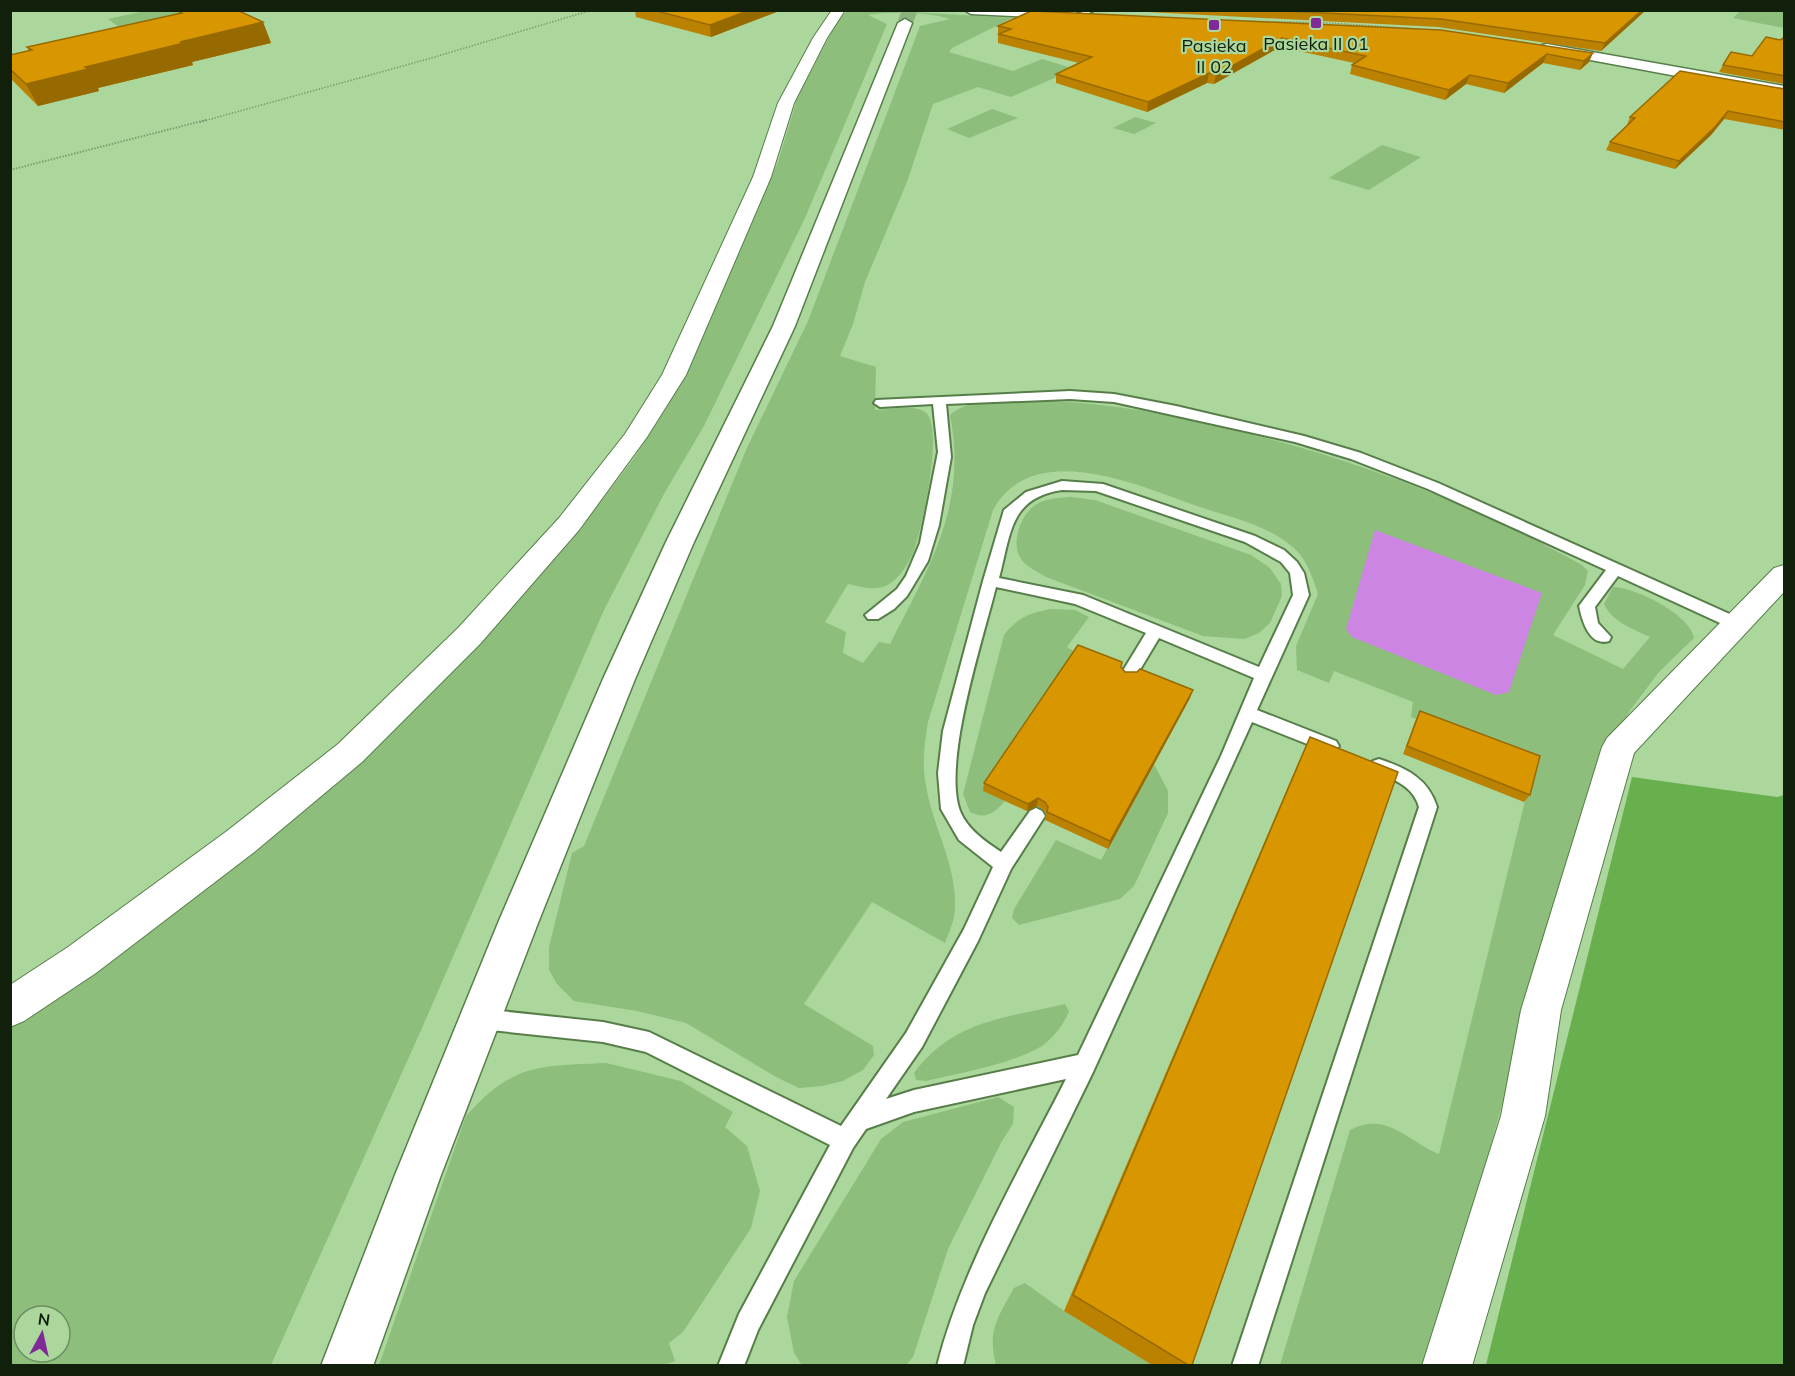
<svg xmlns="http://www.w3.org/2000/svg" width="1795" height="1376" font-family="Mulish,sans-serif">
  <rect width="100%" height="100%" fill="#abd79d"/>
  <g fill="#8dbe7c" fill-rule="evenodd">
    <polygon points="145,11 194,11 119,27 108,19"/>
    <path d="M847,11H895L1012,18L952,48L949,52L1013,71L1042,59L1075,69L1011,97L978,87L933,104L907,182L865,282L853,324L840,356L876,367L875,410C889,410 914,404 925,412C945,425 922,527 915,547C911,560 901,577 889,584C877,592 861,587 848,584L825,622L846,632L843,653L863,663L879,642L890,644C929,567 968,505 950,415C967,399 993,403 1015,402C1078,398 1138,409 1200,422C1334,451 1462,498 1582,565L1588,571L1585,585L1553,635L1623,669L1650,637C1633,629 1612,622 1604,604L1613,587C1635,587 1691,615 1694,638L1659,672L1631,709L1603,756L1539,970L1451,1290L1428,1365H1280L1350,1130C1386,1111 1406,1140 1439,1154L1534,764L1411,717L1413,702L1334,671L1329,683L1297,670L1296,646L1318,594C1313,579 1308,562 1296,550C1270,525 1229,517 1197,506C1139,486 1033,437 993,510L928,722C924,744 922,764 926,786C933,829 961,872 954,917C952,926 948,935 945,943L872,902L804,1004L873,1046L874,1055L863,1070L843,1081L822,1086L799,1088L776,1077L686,1023L637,1011L574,1001L557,984L549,970V947L572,853L584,846L746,450L808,321L920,26L950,19C931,12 888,11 868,15L887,24L805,218L704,426L665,492L604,610L422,1028L271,1365L11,1366V1021L465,657L572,540L634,458L669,404L692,361L778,162L797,99L838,20ZM24,1316H60V1352H24Z"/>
    <polygon points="1740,11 1784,11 1784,28 1733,18"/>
    <polygon points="992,109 1018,118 969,138 947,129"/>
    <polygon points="1135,117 1156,123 1134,134 1113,128"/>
    <polygon points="1382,145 1421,157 1369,190 1329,178"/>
    <path d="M1071,497L1095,500L1251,555L1270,568L1281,584L1282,596L1270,623L1259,633L1244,639L1203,636L1046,577C1037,571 1025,567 1020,557C1011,542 1021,515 1034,506C1044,498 1059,498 1071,497Z"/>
    <path d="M1052,609L1075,610L1089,617L1067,647L1077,653L984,791L1005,801C994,813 986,820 970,812L963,794L1004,635C1016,618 1032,612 1052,609Z"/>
    <polygon points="1154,764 1168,791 1168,813 1134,886 1120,899 1019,925 1012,918 1014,909 1056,840 1101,860"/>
    <path d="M1065,1004L1069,1011C1065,1022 1057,1033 1048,1041C1028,1061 955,1074 926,1081L916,1080L914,1073C953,1020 1006,1018 1065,1004Z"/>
    <path d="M606,1063L681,1081L733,1112L725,1127L747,1146L760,1191L751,1228L683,1332L669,1343L675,1361L661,1366L379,1365L466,1116C513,1063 540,1066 606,1063Z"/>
    <polygon points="998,1097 1014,1107 1013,1124 1002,1141 948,1249 913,1357 906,1365 802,1365 794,1353 787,1317 794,1281 881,1139 903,1122"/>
    <path d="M1025,1283L1064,1311L1152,1365H996C987,1331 998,1317 1014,1288Z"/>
  </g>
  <polygon fill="#68b04e" points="1632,777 1777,797 1784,795 1784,1365 1486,1365"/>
  <polygon fill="#cc85e2" points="1375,530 1542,593 1509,692 1496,695 1352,637 1346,629"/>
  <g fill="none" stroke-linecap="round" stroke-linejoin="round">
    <polyline stroke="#8cb280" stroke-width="15" stroke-dasharray="15 8" stroke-linecap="butt" points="905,23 910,10"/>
    <g stroke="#577e49" stroke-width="4">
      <g id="lane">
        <polygon points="1085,10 1094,10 1082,17 1078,17 1078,15"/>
        <path d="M1070,391L1114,394L1176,406L1304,436L1361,453L1438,483L1743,620L1745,624L1743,628H1731L1618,576L1595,607L1598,623L1611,637L1609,641C1589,647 1582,620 1579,606L1606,570L1428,489L1351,459L1295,442L1114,402L1070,399L946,404L951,457L939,525L928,561L907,596L894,609L878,619H868L865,615L897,589L906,576L920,543L938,452L933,404L880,407L874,403L876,400Z"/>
        <path d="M1062,481L1103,484L1255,536L1284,550L1297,562L1304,573L1309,595L1257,710L1336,741L1339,746L1336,751L1330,753L1252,722L1093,1072L985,1293L973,1325L963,1366H937C962,1267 1020,1170 1066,1079L914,1112L866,1129L853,1148L758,1330L744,1366H718L739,1314L830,1145L646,1052L603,1042L481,1029L474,1026L470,1019L474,1012L481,1009L603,1022L649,1032L841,1126L906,1033L964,929L993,867L959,840L941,809L938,773L943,731L983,581L1004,510L1026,492ZM1062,490L1096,491L1245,542L1281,562L1290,573L1293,595L1259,667L1083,595L999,578C1011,534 1009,498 1062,490ZM996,587L1075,604L1146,633L1121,674L1123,678H1135L1159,638L1254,678L1221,756L1078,1055L914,1090L886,1099L922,1047L978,941L1011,869L1045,816L1042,811L1036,808L1030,811L1001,852C986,842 967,829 960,811C942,763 983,639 996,587Z"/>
        <path d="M1379,759C1406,768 1428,778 1437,807L1258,1366H1232L1419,807C1413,785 1392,779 1373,771L1370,766L1373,761Z"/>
      </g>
    </g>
    <g stroke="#577e49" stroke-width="2">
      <g id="street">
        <polygon points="832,10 845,10 827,38 794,103 771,177 686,375 647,437 579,530 480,644 362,762 253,853 96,973 24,1021 10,1027 10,985 68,947 227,831 338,744 458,628 559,518 625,434 662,375 753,177 778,103 813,38"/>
        <polygon points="1784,565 1784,592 1634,753 1561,1010 1545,1116 1472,1366 1422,1366 1501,1116 1521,1010 1602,747 1607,738 1774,568"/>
      </g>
    </g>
    <g stroke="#577e49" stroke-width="3">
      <g id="secondary">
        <polygon points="964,10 1064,10 1076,12 1078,15 1071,19 971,14"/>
        <polygon points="905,19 912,23 795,326 694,542 635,679 538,923 441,1175 373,1366 321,1366 395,1175 498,923 603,679 666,542 773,326 898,23"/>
        <polygon points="1547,44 1784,86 1784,96 1542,51 1540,48 1542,45"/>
      </g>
    </g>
    <g stroke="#7b9e70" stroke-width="1.5" stroke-dasharray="1.5 1.5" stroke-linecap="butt">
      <polyline points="1242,21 1330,23 1417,29"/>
      <polyline points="1464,34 1528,43"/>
      <polyline points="200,122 428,59 592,10"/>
    </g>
    <polyline stroke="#7b9e70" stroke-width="2" stroke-dasharray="1.5 1.5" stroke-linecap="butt" points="10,170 206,120"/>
    <use href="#lane" fill="#fff" fill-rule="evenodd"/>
    <use href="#street" fill="#fff" fill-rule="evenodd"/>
    <use href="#secondary" fill="#fff" fill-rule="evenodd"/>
  </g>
  <g fill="#ba8200">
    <polygon points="635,10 782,10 711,37 636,17"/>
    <polygon points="1109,10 1646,10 1601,51 1438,27"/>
    <polygon points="178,11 263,22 271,43 192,62 193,65 98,88 99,91 38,106 10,78 10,55 29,51 27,47 179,13"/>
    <polygon points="998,26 1441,30 1589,62 1580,70 1543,63 1504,93 1466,84 1445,100 1350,74 1352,65 1354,63 1280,47 1214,84 1207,83 1147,112 1056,83 1056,74 1079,63 998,43"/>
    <polygon points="1785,37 1785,85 1784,84 1719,72 1723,65 1752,56"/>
    <polygon points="1785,89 1785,130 1724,119 1711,135 1675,169 1606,150 1610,142 1628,125 1627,125 1630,117"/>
    <polygon points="1121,667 1125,672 1190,698 1108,849 1045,820 1046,814 1044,810 1037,806 1027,811 983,791 984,783"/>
    <polygon points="1420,711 1530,795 1524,802 1403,754 1416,719"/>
    <polygon points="1310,737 1192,1365 1152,1365 1064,1311 1296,768"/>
  </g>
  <g fill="#976a00">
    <polygon points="750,10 782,10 711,37 710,25"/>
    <polygon points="1642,10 1646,10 1601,51 1605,43"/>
    <polygon points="263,22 271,43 192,62 193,65 98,88 99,91 38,106 26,84 85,67 180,42"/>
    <polygon points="1282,38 1280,47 1214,84 1216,75"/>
    <polygon points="1593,53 1589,62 1580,70 1584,61"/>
    <polygon points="1547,54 1543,63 1504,93 1508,83"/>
    <polygon points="1209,73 1207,83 1147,112 1148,102"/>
    <polygon points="1470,75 1466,84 1445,100 1449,90"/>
    <polygon points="1728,111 1724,119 1711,135 1675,169 1679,161"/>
    <polygon points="1193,690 1190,698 1108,849 1110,841"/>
    <polygon points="1038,798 1037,806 1027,811 1028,804"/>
  </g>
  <g fill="#d89700" stroke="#976a00" stroke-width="1.5">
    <polygon points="179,10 237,10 263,22 180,42 184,43 85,67 88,69 26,84 10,69 10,55 32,50 27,47 182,13 178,11"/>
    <polygon points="653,10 750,10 710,25"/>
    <polygon points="1265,10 1642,10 1605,43 1441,19"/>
    <polygon points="1031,11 1441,30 1593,53 1584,61 1547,54 1508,83 1470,75 1449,90 1352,65 1366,56 1282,38 1216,75 1209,73 1148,102 1056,74 1092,57 999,34 1011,29 998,26"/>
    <polygon points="1766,37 1780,40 1785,37 1785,76 1723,65 1731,52 1752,56"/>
    <polygon points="1680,71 1785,89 1785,122 1728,111 1715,127 1679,161 1610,142 1635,118 1630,117"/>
    <polygon points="1078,645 1122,662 1121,667 1125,672 1137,672 1140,669 1193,690 1110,841 1047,812 1048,807 1045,802 1038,798 1028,804 984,783"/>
    <polygon points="1420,711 1540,756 1530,795 1407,746"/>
    <polygon points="1310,737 1398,772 1192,1365 1188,1365 1073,1295"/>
  </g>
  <g fill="#802a98" stroke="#abd79d" stroke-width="2">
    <rect x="1310" y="17" width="12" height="12" rx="3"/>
    <rect x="1208" y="19" width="12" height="12" rx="3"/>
  </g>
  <g text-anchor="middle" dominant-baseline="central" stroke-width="4.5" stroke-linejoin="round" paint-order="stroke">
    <g font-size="18" fill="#10200b" stroke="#abd79d">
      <text x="1316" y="43">Pasieka II 01</text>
      <text x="1214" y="45">Pasieka<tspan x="1214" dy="21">II 02</tspan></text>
    </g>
  </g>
  <rect width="1795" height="1376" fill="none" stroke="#10200b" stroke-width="24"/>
  <g transform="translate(42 1334) rotate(8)"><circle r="28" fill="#abd79d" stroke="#6d8e63" stroke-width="1.5"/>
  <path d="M0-4.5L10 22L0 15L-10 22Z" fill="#802a98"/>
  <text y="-9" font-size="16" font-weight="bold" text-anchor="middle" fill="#10200b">N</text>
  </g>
</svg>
